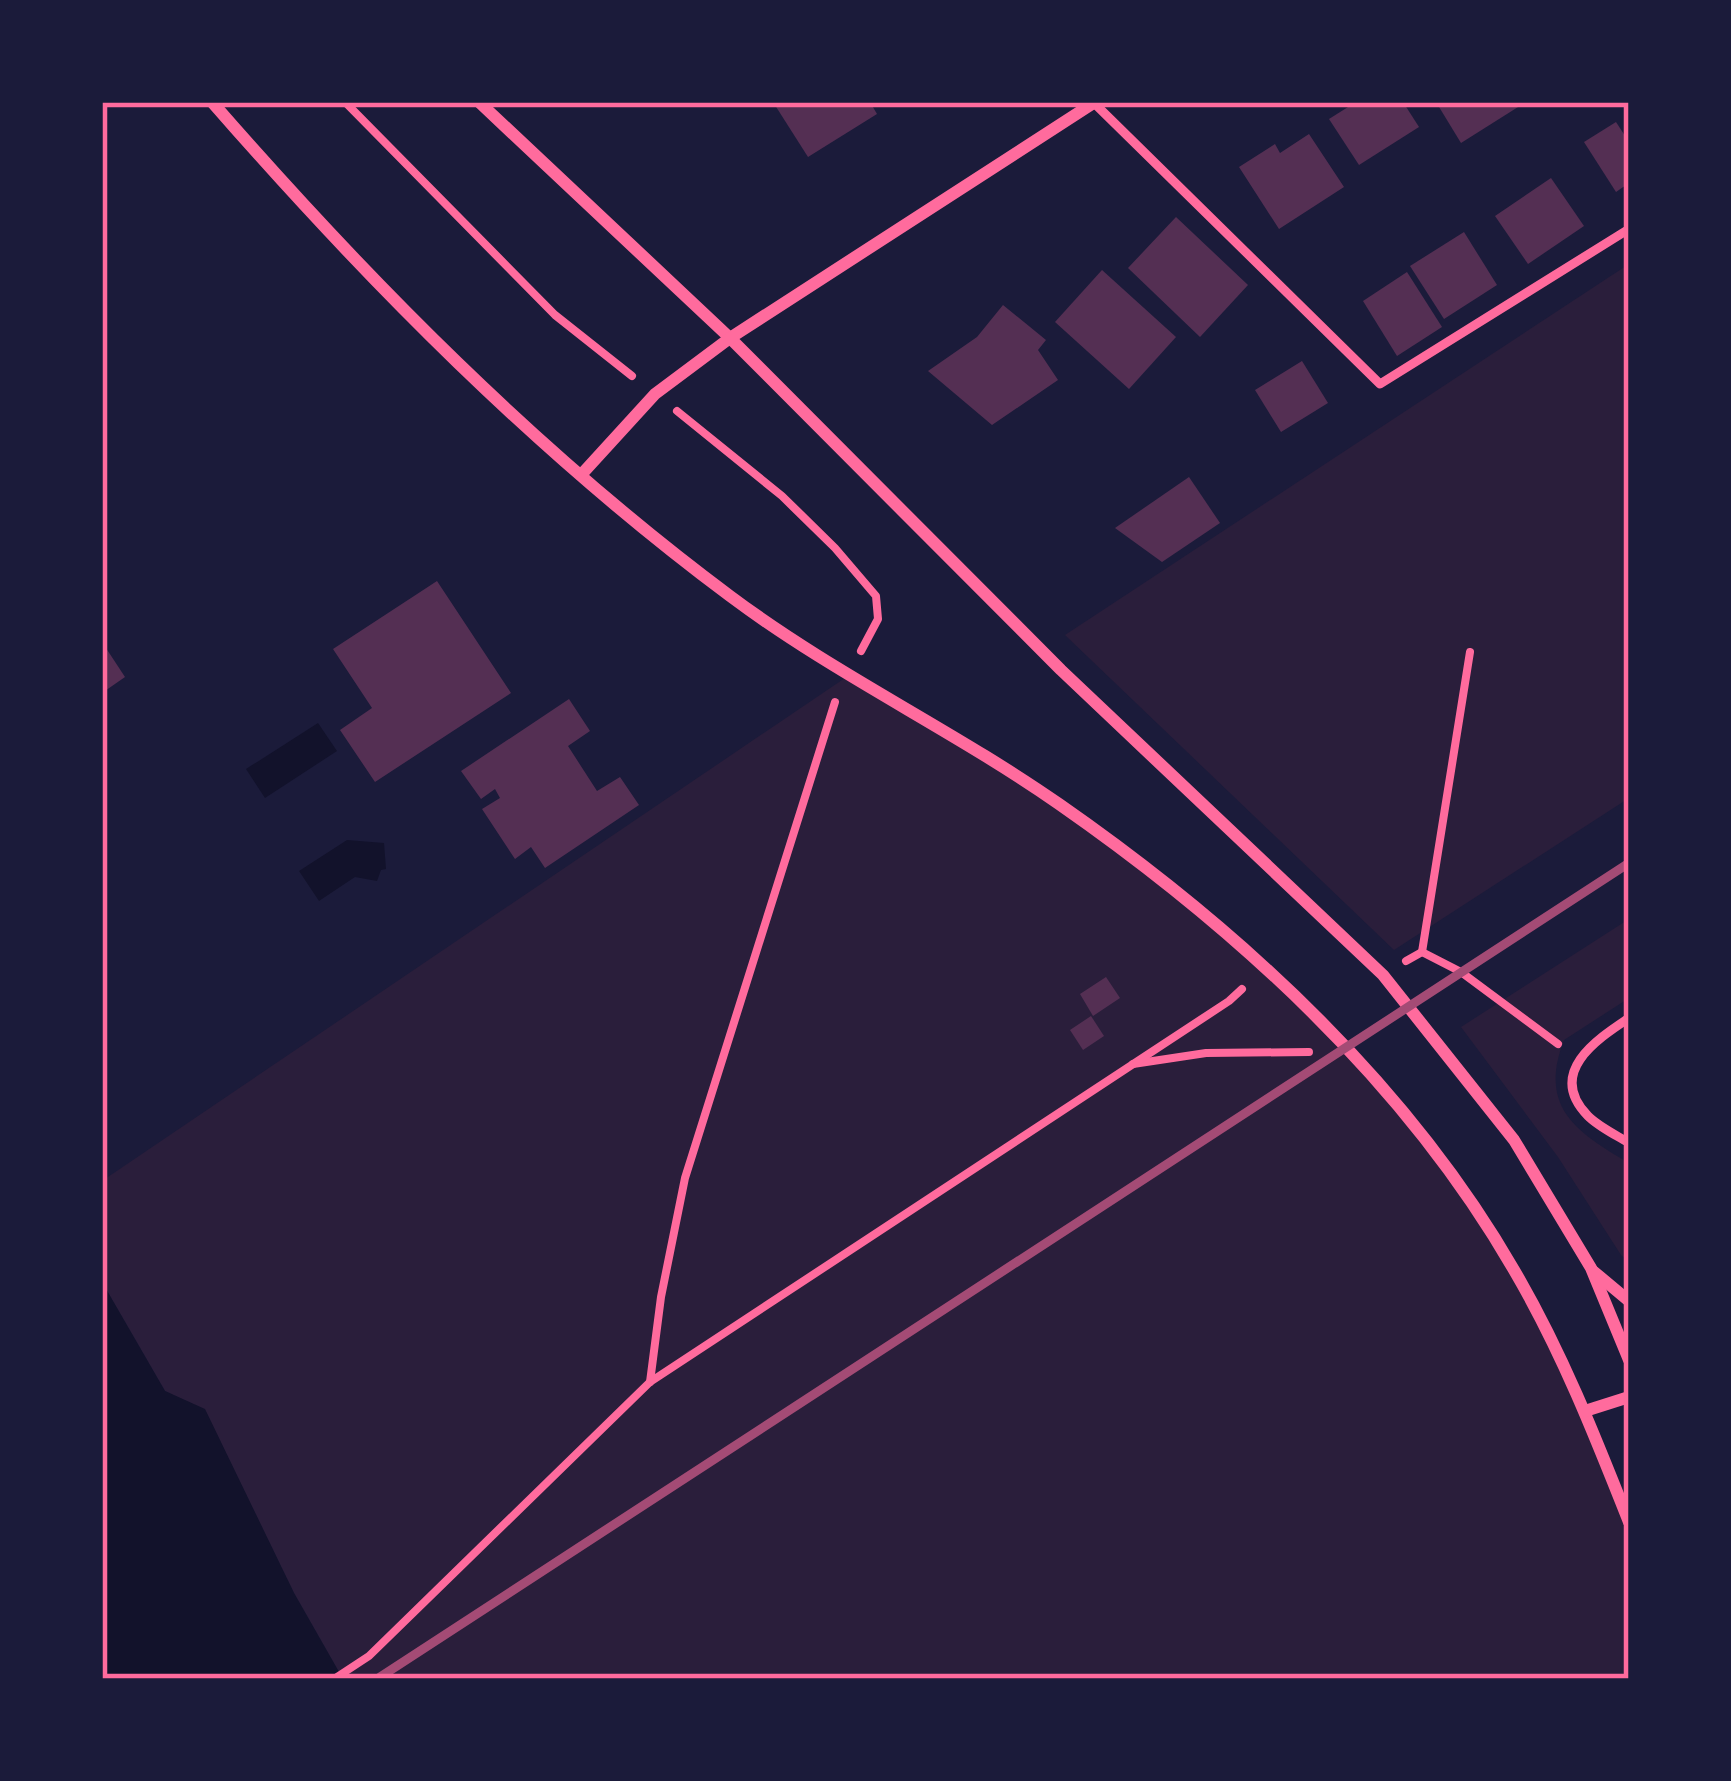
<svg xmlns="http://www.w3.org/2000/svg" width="1731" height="1781" font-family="'Roboto Condensed',sans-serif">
  <rect width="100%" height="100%" fill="#1b1b3a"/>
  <g fill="#2a1e3b">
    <polygon points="1629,264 1629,798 1394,950 1065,635"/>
    <polygon points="848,676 1054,800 1219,928 1385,1091 1514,1270 1629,1522 1629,1679 343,1679 294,1593 205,1410 165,1391 102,1282 102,1181"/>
    <path d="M1629,919V998L1564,1040C1538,1107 1576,1132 1629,1163V1262L1621,1255L1558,1157L1461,1027Z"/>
  </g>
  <g fill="#12122b">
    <polygon points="318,723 337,751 265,798 246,769"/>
    <polygon points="347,840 384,843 386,869 381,870 377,881 355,877 319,901 299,871"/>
    <polygon points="102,1282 165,1391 205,1409 294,1593 343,1679 102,1679"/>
  </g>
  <g fill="#542f53">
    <polygon points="773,102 870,102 877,114 808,157"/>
    <polygon points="1356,102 1403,102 1419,127 1359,165 1329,119"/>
    <polygon points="1436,102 1526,102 1461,143"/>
    <polygon points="1616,122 1629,142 1629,183 1616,192 1584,142"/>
    <polygon points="1309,134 1344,187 1279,229 1239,167 1275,144 1280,153"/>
    <polygon points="1551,178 1584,226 1528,264 1495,216"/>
    <polygon points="1176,217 1248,285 1200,337 1128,268"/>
    <polygon points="1464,232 1497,285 1444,319 1410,266"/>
    <polygon points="1102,270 1176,337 1129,389 1055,322"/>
    <polygon points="1407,272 1442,327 1397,356 1363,301"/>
    <polygon points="1003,305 1046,340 1038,350 1058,380 992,425 928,371 977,337"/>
    <polygon points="1302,361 1328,403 1281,432 1255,390"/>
    <polygon points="1189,477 1220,523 1162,562 1115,528"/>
    <polygon points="437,581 511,693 375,782 340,730 372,708 333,649"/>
    <polygon points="102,642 125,677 102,693"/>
    <polygon points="569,699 590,731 568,746 597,791 620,777 639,805 545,868 531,847 515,859 482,809 500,798 495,789 481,799 461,771"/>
    <polygon points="1106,977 1120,998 1093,1016 1080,994"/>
    <polygon points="1091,1016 1104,1036 1083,1050 1070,1030"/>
  </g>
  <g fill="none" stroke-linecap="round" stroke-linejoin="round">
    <g stroke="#ff6b9d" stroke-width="8">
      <polyline points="345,102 555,315 632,376"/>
      <polyline points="677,411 782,496 835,548 876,596 878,619 861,651"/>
      <polyline points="1422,952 1470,652"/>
      <polyline points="1406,961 1422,952 1461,972 1558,1044"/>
      <polyline points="1133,1064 1206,1053 1309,1052"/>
      <polyline points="650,1382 661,1297 685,1178 835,702"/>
      <polyline points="334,1679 369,1656 650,1382 1229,1001 1242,989"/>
    </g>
    <g stroke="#ff6b9d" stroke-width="9">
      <polyline points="1093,102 1380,384 1629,229"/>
      <path d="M1629,1018C1596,1040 1546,1073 1588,1116C1599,1127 1616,1135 1629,1143"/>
    </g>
    <g stroke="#ff6b9d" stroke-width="12">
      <path d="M212,102C369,282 538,453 730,596C834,674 953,730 1059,804C1237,928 1405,1081 1514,1270C1561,1350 1595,1436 1629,1522"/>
      <polyline points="479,102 730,338 1061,670 1383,975 1514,1140 1591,1268 1629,1360"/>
      <polyline points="581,475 655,394 730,338 1095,102"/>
      <polyline points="1593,1271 1629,1301"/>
      <polyline points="1585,1411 1629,1397"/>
    </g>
    <polyline stroke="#a44b75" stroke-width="9" points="377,1679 1629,863"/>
  </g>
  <rect width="1731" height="1781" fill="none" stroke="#1b1b3a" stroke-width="210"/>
  <rect x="105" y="105" width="1521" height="1571" fill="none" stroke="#ff6b9d" stroke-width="4.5"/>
</svg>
